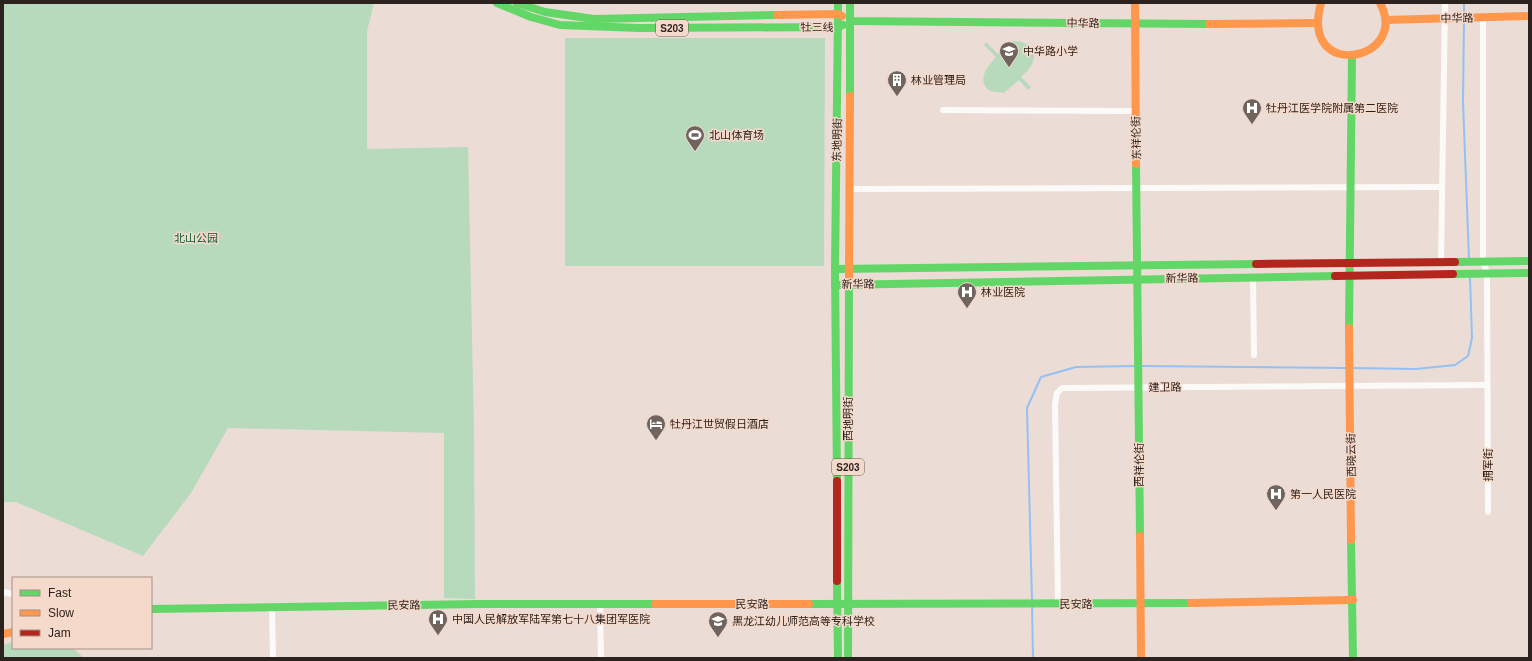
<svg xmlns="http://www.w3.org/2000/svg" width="1532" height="661" font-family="Helvetica,'Noto Sans SC',sans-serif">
  <rect width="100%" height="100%" fill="#ebdcd5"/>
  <g fill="#b7dabd">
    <polygon points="3,3 374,3 367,31 367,149 468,147 474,432 475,599 444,598 444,433 228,428 191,493 143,556 16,502 3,502"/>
    <polygon points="565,38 825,38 824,266 565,266"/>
    <path d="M1014,41C1027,41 1039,50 1032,64C1030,69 1025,73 1021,77L1031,87L1028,90L1019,80L1004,93L990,91C976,80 987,67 996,57L984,45L986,42L998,54L1009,43Z"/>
    <polygon points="13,642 13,648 73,648 84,658 3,658 3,645"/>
  </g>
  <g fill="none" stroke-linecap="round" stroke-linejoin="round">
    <g stroke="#94c0f2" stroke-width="2">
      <polyline points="1464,15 1464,3"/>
      <polyline points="1464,19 1463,102 1469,259"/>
      <polyline points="1141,366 1346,368"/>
      <polyline points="1351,368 1416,369 1455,365 1468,356 1472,338 1470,277"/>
      <polyline points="1032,601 1027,408 1041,377 1076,367 1136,366"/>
      <polyline points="1032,605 1033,658"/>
    </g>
    <g stroke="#fcfaf9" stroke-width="6">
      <polyline points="1483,18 1483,261 1487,273 1488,512"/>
      <polyline points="943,110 1136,111"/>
      <polyline points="849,189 1442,187"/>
      <polyline points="1441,262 1445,3"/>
      <polyline points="1253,277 1254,355"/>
      <polyline points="3,592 13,594"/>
      <polyline points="600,604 601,658"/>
      <polyline points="1058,604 1055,404 1057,393 1062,388 1487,385"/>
      <polyline points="272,607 273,658"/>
    </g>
    <g stroke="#63d668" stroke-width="8">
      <polyline points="497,3 531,17 560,25 639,28 838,27 843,25"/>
      <polyline points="517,3 545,12 594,19 777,15"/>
      <polyline points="838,3 838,14"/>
      <polyline points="850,3 850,21 1209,24"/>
      <polyline points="850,96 850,21"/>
      <polyline points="1136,164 1140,536"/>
      <polyline points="1455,262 1529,261"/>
      <polyline points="835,269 1256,264"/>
      <polyline points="1453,274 1529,273"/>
      <polyline points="835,285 1335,276"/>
      <polyline points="1349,328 1352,56"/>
      <polyline points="837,481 835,269 838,14"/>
      <polyline points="1351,540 1353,658"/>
      <polyline points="837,581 838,658"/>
      <polyline points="809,604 1191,603"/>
      <polyline points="151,609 479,604 655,604"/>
      <polyline points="848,658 849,277"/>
    </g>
    <g stroke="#ff974d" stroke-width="8">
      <polyline points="1135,3 1136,164"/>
      <path d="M1321,3C1299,83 1411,61 1380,3"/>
      <polyline points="777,15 838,14 842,16"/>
      <polyline points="1386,20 1529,16"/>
      <polyline points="1209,24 1316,23"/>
      <polyline points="849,277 850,96"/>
      <polyline points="1349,328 1351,540"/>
      <polyline points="1140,536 1141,658"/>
      <polyline points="1191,603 1353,600"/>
      <polyline points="655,604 809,604"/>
      <polyline points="3,634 13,632"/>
    </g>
    <g stroke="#b3261e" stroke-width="8">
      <polyline points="1256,264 1455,262"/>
      <polyline points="1335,276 1453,274"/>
      <polyline points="837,481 837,581"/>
    </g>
  </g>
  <defs>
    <g id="school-pin" transform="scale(1)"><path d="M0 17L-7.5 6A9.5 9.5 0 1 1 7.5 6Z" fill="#70645e" stroke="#f5d9cb"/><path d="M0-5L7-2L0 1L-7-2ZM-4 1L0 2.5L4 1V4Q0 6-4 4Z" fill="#fff"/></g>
    <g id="building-pin" transform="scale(1)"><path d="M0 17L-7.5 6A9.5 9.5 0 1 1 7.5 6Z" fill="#70645e" stroke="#f5d9cb"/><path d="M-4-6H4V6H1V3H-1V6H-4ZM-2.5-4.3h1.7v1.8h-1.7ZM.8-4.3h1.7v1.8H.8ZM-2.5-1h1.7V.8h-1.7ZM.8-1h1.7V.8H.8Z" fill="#fff"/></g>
    <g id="hospital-pin" transform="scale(1)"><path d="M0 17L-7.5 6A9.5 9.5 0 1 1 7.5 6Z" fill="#70645e" stroke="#f5d9cb"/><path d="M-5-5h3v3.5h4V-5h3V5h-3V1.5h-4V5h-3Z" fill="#fff"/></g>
    <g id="stadium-pin" transform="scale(1)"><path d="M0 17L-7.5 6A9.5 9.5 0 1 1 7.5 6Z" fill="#70645e" stroke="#f5d9cb"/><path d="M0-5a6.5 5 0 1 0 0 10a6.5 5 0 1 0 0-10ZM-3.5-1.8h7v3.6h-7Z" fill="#fff"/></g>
    <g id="hotel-pin" transform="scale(1)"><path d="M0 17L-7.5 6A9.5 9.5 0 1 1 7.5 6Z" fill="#70645e" stroke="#f5d9cb"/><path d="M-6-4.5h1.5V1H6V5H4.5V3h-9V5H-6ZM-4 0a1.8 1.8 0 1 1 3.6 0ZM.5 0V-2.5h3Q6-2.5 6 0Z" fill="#fff"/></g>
  </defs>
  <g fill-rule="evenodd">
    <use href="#school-pin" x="1009" y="51"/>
    <use href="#building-pin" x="897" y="80"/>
    <use href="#hospital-pin" x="1252" y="108"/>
    <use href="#stadium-pin" x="695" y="135"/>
    <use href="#hospital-pin" x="967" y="292"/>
    <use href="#hotel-pin" x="656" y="424"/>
    <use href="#hospital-pin" x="1276" y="494"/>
    <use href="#hospital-pin" x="438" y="619"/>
    <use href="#school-pin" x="718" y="621"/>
  </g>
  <g text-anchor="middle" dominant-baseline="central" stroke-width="3" stroke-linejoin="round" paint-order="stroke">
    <g fill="#f5d9cb" stroke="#695a52" stroke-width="1">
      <rect x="656" y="20" width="32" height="16" rx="3"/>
      <rect x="832" y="459" width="32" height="16" rx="3"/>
    </g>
    <g font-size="10" font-weight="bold" fill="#2d231e">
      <text x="672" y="28">S203</text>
      <text x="848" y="467">S203</text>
    </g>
    <g font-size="11" fill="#2d231e" stroke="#f5d9cb">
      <text transform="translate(1457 18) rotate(-1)">中华路</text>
      <text transform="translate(1083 23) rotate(1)">中华路</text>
      <text x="817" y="27">牡三线</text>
      <text transform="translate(1136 138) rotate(-91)">东祥伦街</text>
      <text transform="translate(837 140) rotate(-89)">东地明街</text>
      <text transform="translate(1182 278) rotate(-1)">新华路</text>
      <text transform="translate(858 284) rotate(-1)">新华路</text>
      <text transform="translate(1165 387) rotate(-1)">建卫路</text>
      <text transform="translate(848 419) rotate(-90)">西地明街</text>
      <text transform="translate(1351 455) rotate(-91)">西晓云街</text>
      <text transform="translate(1139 465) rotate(-90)">西祥伦街</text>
      <text transform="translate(1488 465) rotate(-90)">拥军街</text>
      <text x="752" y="604">民安路</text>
      <text x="1076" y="604">民安路</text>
      <text transform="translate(404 605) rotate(-1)">民安路</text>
    </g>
    <g font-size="11" fill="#2d231e" stroke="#f5d9cb" text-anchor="start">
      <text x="1023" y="51">中华路小学</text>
      <text x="911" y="80">林业管理局</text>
      <text x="1266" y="108">牡丹江医学院附属第二医院</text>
      <text x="709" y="135">北山体育场</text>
      <text x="981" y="292">林业医院</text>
      <text x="670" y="424">牡丹江世贸假日酒店</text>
      <text x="1290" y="494">第一人民医院</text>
      <text x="452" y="619">中国人民解放军陆军第七十八集团军医院</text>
      <text x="732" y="621">黑龙江幼儿师范高等专科学校</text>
    </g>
    <g font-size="11" fill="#0b5b36" stroke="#f5d9cb">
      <text x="196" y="238">北山公园</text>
    </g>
  </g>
  <rect width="1532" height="661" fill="none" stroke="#2d231e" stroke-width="8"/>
  <rect x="12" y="577" width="140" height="72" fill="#f5d9cb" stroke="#a59086"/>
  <rect x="20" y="590" width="20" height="6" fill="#63d668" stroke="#a59086"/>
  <text x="48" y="597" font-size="12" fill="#2d231e">Fast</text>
  <rect x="20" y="610" width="20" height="6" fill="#ff974d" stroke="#a59086"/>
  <text x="48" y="617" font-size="12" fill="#2d231e">Slow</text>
  <rect x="20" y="630" width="20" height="6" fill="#b3261e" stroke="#a59086"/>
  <text x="48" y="637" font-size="12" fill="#2d231e">Jam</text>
</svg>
